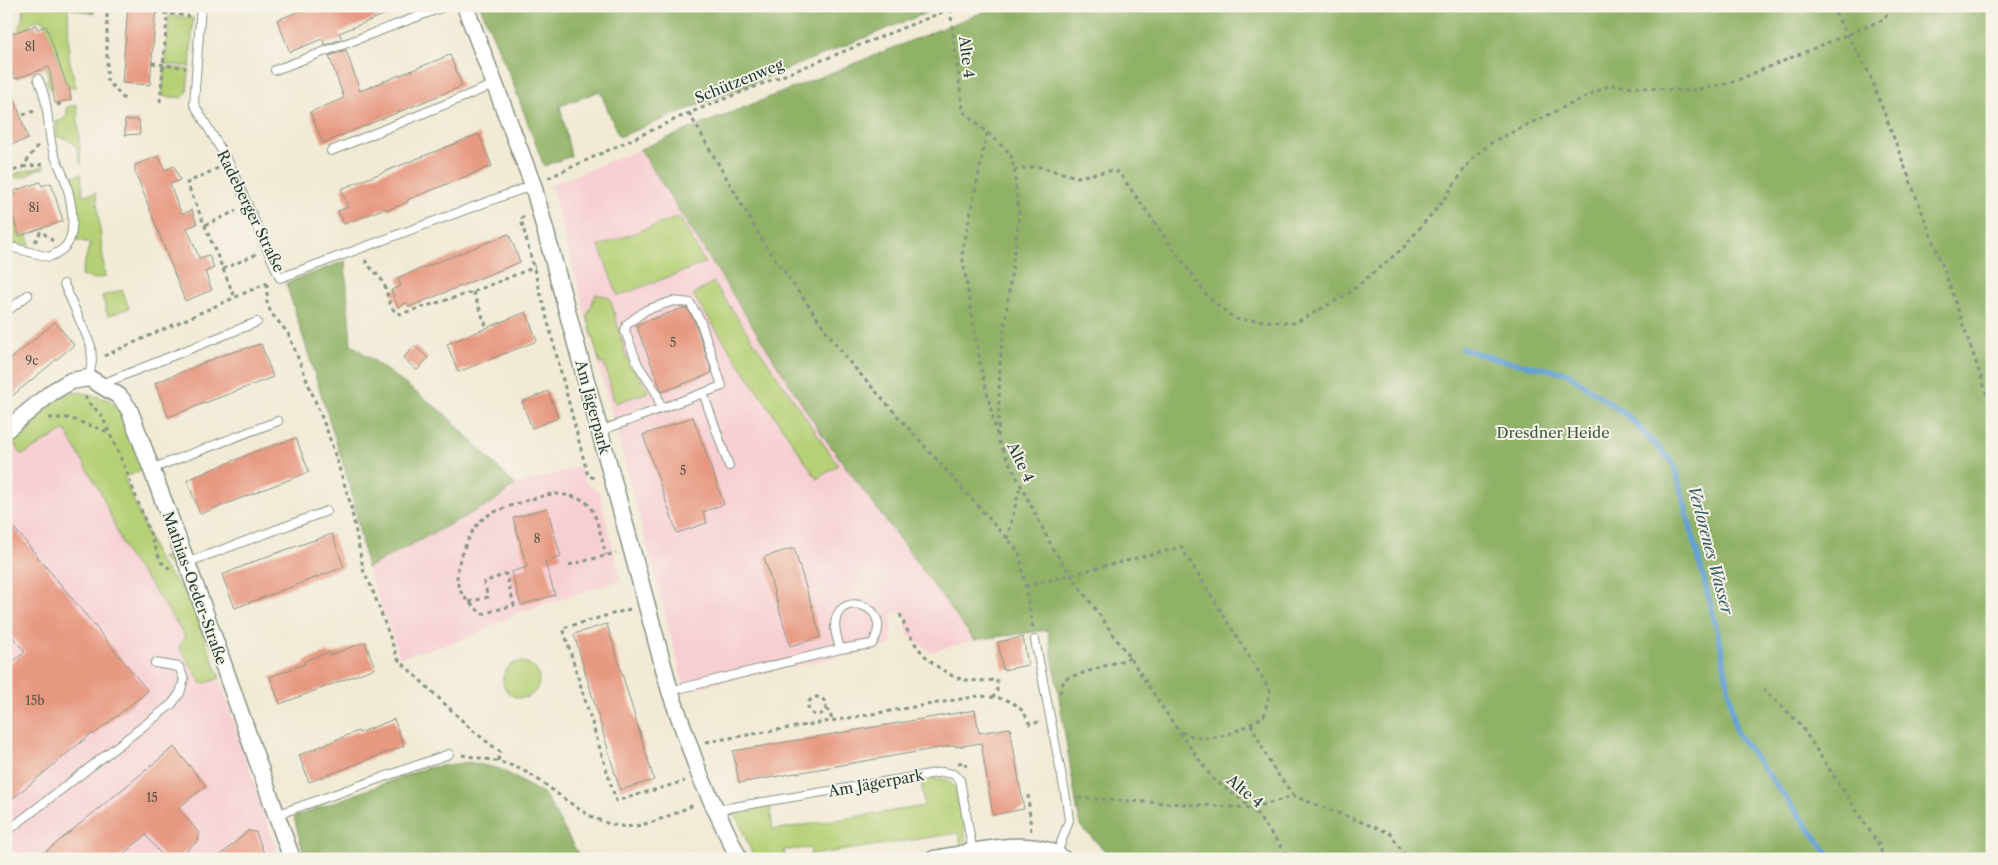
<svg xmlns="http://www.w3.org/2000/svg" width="1998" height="865" font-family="'Libre Caslon Text',serif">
  <rect width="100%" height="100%" fill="#f7f3e8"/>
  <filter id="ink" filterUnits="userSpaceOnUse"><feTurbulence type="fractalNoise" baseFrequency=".02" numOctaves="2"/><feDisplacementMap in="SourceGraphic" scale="10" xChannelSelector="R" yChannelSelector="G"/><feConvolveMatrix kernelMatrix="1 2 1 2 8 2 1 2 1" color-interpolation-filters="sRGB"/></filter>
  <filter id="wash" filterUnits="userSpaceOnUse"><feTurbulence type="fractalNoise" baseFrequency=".0096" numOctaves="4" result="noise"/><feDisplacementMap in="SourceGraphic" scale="20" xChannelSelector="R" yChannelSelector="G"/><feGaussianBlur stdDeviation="1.12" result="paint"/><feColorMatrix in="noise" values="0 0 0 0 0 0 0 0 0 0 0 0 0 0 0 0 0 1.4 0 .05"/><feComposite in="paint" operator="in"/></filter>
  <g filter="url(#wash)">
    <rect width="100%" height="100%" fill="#f1ead5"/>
    <g fill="#f7cfd3">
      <polygon points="640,149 861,486 974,640 931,652 908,635 904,612 892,613 891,645 685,690 551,185"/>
      <polygon points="65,430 102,495 127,555 151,585 185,636 179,647 202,684 220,678 279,859 6,859 6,441 10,438 22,455"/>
      <polygon points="580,467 586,483 599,492 621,580 520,612 468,638 400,657 367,568 493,502 515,485"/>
    </g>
    <g fill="#b5d075" stroke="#6a8654">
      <polygon points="25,6 68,8 69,58 76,87 69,88 69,86 50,89 46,80 49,78 46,68 59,63 43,19 29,23 30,27 19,31"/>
      <polygon points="169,16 193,18 190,67 165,64"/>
      <polygon points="165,67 189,70 187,93 182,98 162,96"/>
      <path d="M77,105L81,165C77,147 77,140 57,137L56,122L62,120L67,115V107Z"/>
      <path d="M44,166L45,168C32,169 29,176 23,177C17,178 12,178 6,179L7,176Z"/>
      <path d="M81,174L83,195L96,193L105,277L93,279L81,276L90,243L74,239C76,217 79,197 70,177Z"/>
      <polygon points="6,214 13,216 19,236 27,233 30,246 17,244 6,240"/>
      <polygon points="679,217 705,263 618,296 599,246"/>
      <polygon points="713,282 838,465 817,479 693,295"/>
      <polygon points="122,290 129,308 108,316 102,296"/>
      <polygon points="596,294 608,297 612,305 626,356 649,392 615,403 604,363 600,364 587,316"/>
      <polygon points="80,392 109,400 120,411 144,470 124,477 159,562 187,594 220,678 202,684 179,647 185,636 151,585 127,555 102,495 65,430 22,455 10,438 65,394"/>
      <polygon points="175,553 185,577 163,560 162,558"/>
      <circle cx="521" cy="680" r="18"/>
      <polygon points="940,778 948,780 957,789 966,842 961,847 959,833 811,855 810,848 784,850 785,859 755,859 734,812 770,806 773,830 924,806 921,781"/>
    </g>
    <g fill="#90b266" stroke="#58784d">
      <polygon points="61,6 94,6 94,14"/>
      <polygon points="480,6 943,6 619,137 600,91 560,106 571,156 544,166 511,78"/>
      <polygon points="998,6 1992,6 1992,859 1113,859 1080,826 1048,630 974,640 818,429 640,149"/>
      <polygon points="345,261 351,344 445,414 515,485 493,502 367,568 350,486 286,283"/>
      <polygon points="469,762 500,769 545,795 581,859 305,859 294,817 426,768"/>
    </g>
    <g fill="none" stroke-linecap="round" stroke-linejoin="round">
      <polyline stroke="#64a0d5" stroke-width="5.5" points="1462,349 1500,360 1567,373 1629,417 1674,464 1721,645 1736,732 1832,859"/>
    </g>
    <g id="blocks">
      <g fill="#e79880">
        <polygon points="128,6 156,6 150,85 122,83"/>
        <polygon points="313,6 403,6 403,7 339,33 342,39 325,45 322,39 290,52 277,20"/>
        <polygon points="36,25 37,29 46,26 67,86 69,86 71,100 55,103 49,67 15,79 6,53 6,40 11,38 10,34"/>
        <polygon points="346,50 360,91 450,55 462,86 323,143 310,112 344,98 329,56"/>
        <polygon points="9,82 28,139 6,146 6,83"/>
        <polygon points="125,120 139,120 140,134 125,135"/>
        <polygon points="479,134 492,166 407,200 408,202 387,210 386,208 344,224 338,211 348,207 341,189"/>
        <polygon points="159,156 165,170 174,166 180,180 170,184 176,201 182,214 192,210 197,224 187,228 194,245 199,258 209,255 214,268 205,272 212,290 185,301 135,171 135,165"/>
        <polygon points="40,182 42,186 51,183 63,221 19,236 7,198 16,195 14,191"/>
        <polygon points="509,234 520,262 409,307 407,303 398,307 391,290 401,286 397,278"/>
        <polygon points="683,308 687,308 695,322 712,373 662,392 636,325"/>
        <polygon points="526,312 537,341 458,372 447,344"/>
        <polygon points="55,322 74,345 6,401 6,363"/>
        <polygon points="261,344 273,377 168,417 155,383 223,355"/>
        <polygon points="415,346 428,358 417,370 403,358"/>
        <polygon points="548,391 558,418 532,428 522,402"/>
        <polygon points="693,417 724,504 703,512 707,523 677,533 643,435"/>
        <polygon points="296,438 309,472 200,514 187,480 259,450"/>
        <polygon points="547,508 561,557 545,562 555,595 521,605 511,572 527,567 513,518"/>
        <polygon points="6,518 148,691 93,735 92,733 6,804 6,667 25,652 6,629"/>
        <polygon points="332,534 344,567 235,608 222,575 265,557"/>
        <polygon points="794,548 821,637 790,646 764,557"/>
        <polygon points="607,624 654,780 620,790 574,634"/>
        <polygon points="1023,637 1028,665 1003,670 998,642"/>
        <polygon points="365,642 375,668 280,704 270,677 305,664 304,661 329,652 330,655"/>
        <polygon points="975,710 979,733 1010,728 1024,809 993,815 981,743 956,747 956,745 739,783 733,751"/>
        <polygon points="394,719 404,746 309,782 299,755 358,731 359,733"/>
        <polygon points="174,747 206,786 178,808 199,833 198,841 176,859 165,859 146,835 117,859 37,859"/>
        <polygon points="248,831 256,832 266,859 216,859"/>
      </g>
    </g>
  </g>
  <g filter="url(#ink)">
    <use href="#blocks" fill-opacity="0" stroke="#889484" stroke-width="1"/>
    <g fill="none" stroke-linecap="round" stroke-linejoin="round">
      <g stroke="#889484" stroke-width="10">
        <g id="lane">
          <polyline points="201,6 194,104 229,163 280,278 533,185"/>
          <polyline points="275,70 446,6"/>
          <polyline points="331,151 495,84"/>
          <path d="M6,246L49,257C56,254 64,250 68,243C78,225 69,186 60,168C57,161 54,156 52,147C47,124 49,101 38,79"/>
          <polyline points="64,284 91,346 92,361 89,378"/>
          <polyline points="6,312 28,295"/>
          <polyline points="102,384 257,322"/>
          <polyline points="703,393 729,466"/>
          <polyline points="600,431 722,386 700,320 690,303 673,301 646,310 627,324 625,331 638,365 656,392 661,408"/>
          <polyline points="151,469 278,421"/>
          <polyline points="186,563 327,511"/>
          <polyline points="1035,640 1066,798 1069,820 1057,854"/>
          <path d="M670,691L840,649L872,644C896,607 842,590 836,619C833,629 838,640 840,649"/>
          <polyline points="716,810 942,772 953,774 960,780 973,853"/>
          <polyline points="276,815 449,754"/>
          <polyline points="6,832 172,704 180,693 184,679 179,667 155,663"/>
        </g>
      </g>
      <g stroke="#889484" stroke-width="19">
        <g id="street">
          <polyline points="465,6 533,185 670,691 700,776 739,859"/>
          <polyline points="6,430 52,392 71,381 89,378 119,396 129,409 198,593 292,859"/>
          <path d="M934,859C968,854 1035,834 1063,859"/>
        </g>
      </g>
      <g stroke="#889484" stroke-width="3" stroke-dasharray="4 4" stroke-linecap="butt">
        <polyline points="107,6 107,80 124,99"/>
        <polyline points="1831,6 1869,73 1945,272 1992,409"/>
        <polyline points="950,9 963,111 1011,154 1014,170 1019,217 1000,359 998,440 1054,551 1130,658 1179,732 1213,779 1252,808 1290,859"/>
        <polyline points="155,12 189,16"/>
        <polyline points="152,63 186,68"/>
        <polyline points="160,102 168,6"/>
        <polyline points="57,105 64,103"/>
        <polyline points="689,113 765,245 846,358 1019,552 1033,628"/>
        <polyline points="23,115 34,111"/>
        <polyline points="987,133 962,255 980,363 997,435"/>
        <polyline points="23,167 44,164"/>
        <polyline points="218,168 187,183 235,298"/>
        <polyline points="1014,170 1036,166 1077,177 1115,170 1122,177 1208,297 1235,319 1295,323 1348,294 1403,248 1442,202 1471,160 1492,142 1610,85 1689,91 1730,83 1885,19 1890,6"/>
        <polyline points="6,173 22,168 38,145"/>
        <polyline points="548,178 689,113 958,6"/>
        <polyline points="524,216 521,219 588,476 594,478"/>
        <polyline points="205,225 236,211"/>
        <polyline points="35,242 41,231 54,242"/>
        <path d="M365,260C369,268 376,272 381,279C390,290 385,308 400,314L473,292L535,267"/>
        <polyline points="223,269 257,254"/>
        <polyline points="267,284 267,302 271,313 288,333 328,433 350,502 364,573 371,586 398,659 471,729 500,752 498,761"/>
        <polyline points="473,292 487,328"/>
        <polyline points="104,356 267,283"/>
        <polyline points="86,396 86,401 101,414 125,468 161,562 170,569"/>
        <polyline points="49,418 69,418 108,432"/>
        <polyline points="1007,539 1020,487"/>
        <polyline points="569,565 616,553"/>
        <path d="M1025,586L1181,547L1270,690L1264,716C1246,727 1225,739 1203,738C1196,738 1187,734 1180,732"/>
        <path d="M469,602L488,597L484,582L506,574L514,605L482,614C475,607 466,601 461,592C455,582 457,569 460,559C466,543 472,528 485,517C494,510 542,495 553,494C562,494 580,497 586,502C597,511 602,542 606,555"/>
        <polyline points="630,609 563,628 616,801 685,781"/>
        <path d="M900,614C909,637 920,655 941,669C946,672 950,675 955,677C968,682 983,681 997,680V691L993,697"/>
        <polyline points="1763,689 1799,723 1879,845 1884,859"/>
        <polyline points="1060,693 1064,679 1130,658"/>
        <circle cx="817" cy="706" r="9"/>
        <polyline points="826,709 830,712 832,721"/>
        <polyline points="1251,724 1271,765 1294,796"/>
        <path d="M706,742L979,696C1004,698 1019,699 1030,724L1039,722"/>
        <path d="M462,755C484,759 507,761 528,773C560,792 594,831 635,826C656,823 677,812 696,804"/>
        <polyline points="958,763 965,762 966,768"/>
        <polyline points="1028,795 1031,832"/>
        <polyline points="1078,798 1252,808 1294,796 1390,833 1407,859"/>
      </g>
      <use href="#lane" stroke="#fff" stroke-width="8"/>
      <use href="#street" stroke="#fff" stroke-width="16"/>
    </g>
  </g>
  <g text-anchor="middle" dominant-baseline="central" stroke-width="4" stroke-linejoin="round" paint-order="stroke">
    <g font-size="12" fill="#515447">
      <text x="30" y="46">8l</text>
      <text x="34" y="207">8i</text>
      <text x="673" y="342">5</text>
      <text x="32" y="360">9c</text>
      <text x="683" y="470">5</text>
      <text x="537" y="538">8</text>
      <text x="35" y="700">15b</text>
      <text x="152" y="797">15</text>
    </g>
    <g font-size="15" fill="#1f3d34" stroke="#f7f3e8">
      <text transform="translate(967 57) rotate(83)">Alte 4</text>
      <text transform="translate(739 81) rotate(-22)">Schützenweg</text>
      <text transform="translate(251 211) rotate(64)">Radeberger Straße</text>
      <text transform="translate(593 407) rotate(75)">Am Jägerpark</text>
      <text transform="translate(1021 462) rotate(64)">Alte 4</text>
      <text transform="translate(195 588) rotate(70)">Mathias-Oeder-Straße</text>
      <text transform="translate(876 783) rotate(-10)">Am Jägerpark</text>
      <text transform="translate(1245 791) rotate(40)">Alte 4</text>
    </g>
    <g font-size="15" fill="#3d5a41" stroke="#f7f3e8">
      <text x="1553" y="432">Dresdner Heide</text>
    </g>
    <g font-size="16" font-style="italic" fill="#345b64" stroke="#f7f3e8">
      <text transform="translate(1711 550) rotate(75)">Verlorenes Wasser</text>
    </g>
  </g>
  <rect width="1998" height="865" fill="none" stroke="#f7f3e8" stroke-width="25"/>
</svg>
